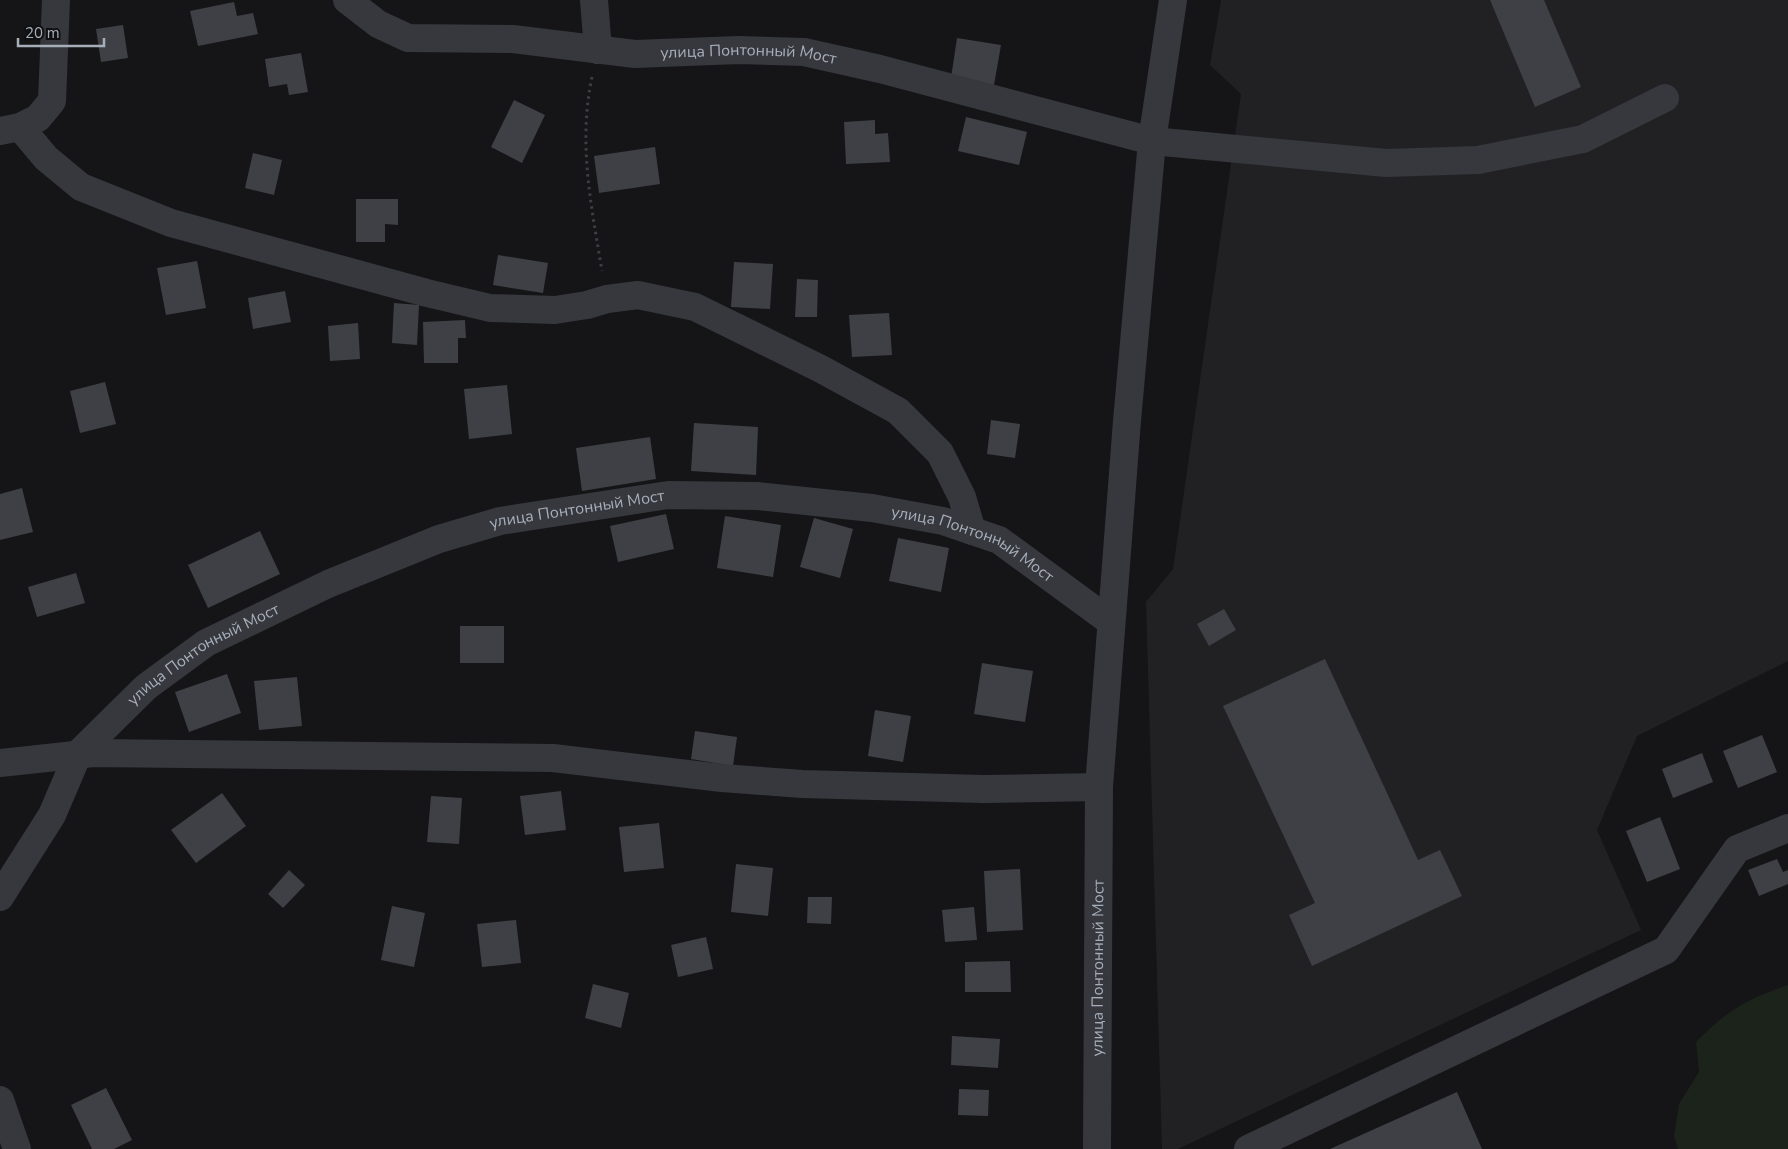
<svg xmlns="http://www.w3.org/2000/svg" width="1788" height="1149" font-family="'Nunito Sans',sans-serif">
  <rect width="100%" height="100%" fill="#151517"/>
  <polygon fill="#212124" points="1221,0 1788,0 1788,661 1637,736 1597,830 1641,930 1178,1149 1162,1149 1146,602 1173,569 1241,94 1210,65"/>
  <path fill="#1b231b" d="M1788,985V1149H1678L1674,1136L1679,1104L1699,1072L1696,1042C1726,1011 1747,999 1788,985Z"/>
  <g fill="#3f4045">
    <polygon points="1490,0 1544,0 1581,87 1535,107"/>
    <polygon points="234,2 237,16 253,13 258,34 198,46 190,11"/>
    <polygon points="123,25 128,58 101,62 96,29"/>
    <polygon points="957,38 1001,45 994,85 951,78"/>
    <polygon points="301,53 308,92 289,95 287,84 269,87 265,59"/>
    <polygon points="514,100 545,115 522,163 491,147"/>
    <polygon points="966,117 1027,132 1019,165 958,151"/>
    <polygon points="875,120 875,134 888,133 890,162 846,164 844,122"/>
    <polygon points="655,147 660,184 599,193 594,156"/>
    <polygon points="253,153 282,160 274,195 245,188"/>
    <polygon points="356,199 398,199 398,225 385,224 385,242 356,242"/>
    <polygon points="498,255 548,263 543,293 493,285"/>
    <polygon points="197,261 206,308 166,315 157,268"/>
    <polygon points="734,262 773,264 770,309 731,307"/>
    <polygon points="797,279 818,280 817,317 795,317"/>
    <polygon points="285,291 291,322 253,329 248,298"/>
    <polygon points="394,303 419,305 417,345 392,343"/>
    <polygon points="889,313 892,355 852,357 849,315"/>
    <polygon points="465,320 466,338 458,338 458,363 424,363 423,322"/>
    <polygon points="358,323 360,359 330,361 328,326"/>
    <polygon points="105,382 116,424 80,433 70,391"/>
    <polygon points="507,385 512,434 469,439 464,389"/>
    <polygon points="991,420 1020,424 1015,458 987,454"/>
    <polygon points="694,423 758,427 756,475 691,471"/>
    <polygon points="650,437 656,479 582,491 576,448"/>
    <polygon points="22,488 33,532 0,540 0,494"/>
    <polygon points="666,514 674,549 618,562 610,526"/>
    <polygon points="725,516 781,525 773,577 717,568"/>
    <polygon points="814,518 853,529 840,578 800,567"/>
    <polygon points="260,531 280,574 208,608 188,565"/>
    <polygon points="898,538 949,548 941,592 889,581"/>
    <polygon points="76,573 85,603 37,617 28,587"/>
    <polygon points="1224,609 1236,630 1209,646 1197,624"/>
    <rect x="460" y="626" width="44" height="37"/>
    <polygon points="1325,659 1418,860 1440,850 1462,896 1312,966 1289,915 1315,903 1223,706"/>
    <polygon points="982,663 1033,671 1025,722 974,714"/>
    <polygon points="227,674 241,713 189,732 175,692"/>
    <polygon points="297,677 302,726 259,730 254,681"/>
    <polygon points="875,710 911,716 903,762 868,756"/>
    <polygon points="695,731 737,737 733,766 691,759"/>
    <polygon points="1762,735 1777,772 1738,788 1723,751"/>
    <polygon points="1702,753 1713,782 1673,798 1662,769"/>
    <polygon points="561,791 566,830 525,835 520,796"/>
    <polygon points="222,793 246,826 196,863 171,830"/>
    <polygon points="431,796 462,798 459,844 427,842"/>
    <polygon points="1660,817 1680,869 1647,882 1626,831"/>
    <polygon points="659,823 664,868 624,872 619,827"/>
    <polygon points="1777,859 1783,872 1788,870 1788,884 1759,896 1748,870"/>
    <polygon points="736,864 773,868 768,916 731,912"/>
    <polygon points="1020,869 1023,930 987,932 984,871"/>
    <polygon points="289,870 305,885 283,908 268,894"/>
    <polygon points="808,897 832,897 831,924 807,923"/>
    <polygon points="392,906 425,913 414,967 381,960"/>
    <polygon points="974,907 977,940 945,942 942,910"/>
    <polygon points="516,920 521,963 482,967 477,924"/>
    <polygon points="706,937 713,969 678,977 671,945"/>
    <polygon points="1010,961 1011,992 965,992 965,962"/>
    <polygon points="593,984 629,993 621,1028 585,1018"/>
    <polygon points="952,1036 1000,1039 998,1068 951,1065"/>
    <polygon points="106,1088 132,1140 114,1149 92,1149 71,1105"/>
    <polygon points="959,1089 989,1090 988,1116 958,1115"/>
    <polygon points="1457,1092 1482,1149 1330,1149"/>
  </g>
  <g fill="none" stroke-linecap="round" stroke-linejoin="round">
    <path stroke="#3c3f44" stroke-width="3" stroke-dasharray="2.5 4" stroke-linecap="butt" d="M592,77C578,144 591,204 602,271"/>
    <g stroke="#36383d" stroke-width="28">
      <path id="s1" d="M347,0L378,24L408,38L513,39L635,54L739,50L804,52L880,69L1152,141L1386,163L1478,160L1583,139L1665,98"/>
      <polyline points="594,0 598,50"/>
      <polyline points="20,127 46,158 81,187 171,223 427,293 490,308 555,310 587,305 607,299 638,295 695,307 821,369 898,411 940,453 962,497 972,531"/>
      <polyline points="0,131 20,127 38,118 52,101 56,0"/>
      <polyline points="0,763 93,753 553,758 722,778 802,784 983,789 1099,787"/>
      <path id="s2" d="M0,897L52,815L78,754L146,687L206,643L328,584L439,539L500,521L668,495L757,496L872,508L943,521L999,540L1111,622"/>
      <polyline points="0,1100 17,1149"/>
      <path id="s3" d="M1097,1149L1099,787L1127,421L1152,141L1173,0"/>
      <polyline points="1248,1149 1666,950 1737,849 1788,828"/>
    </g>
  </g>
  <g text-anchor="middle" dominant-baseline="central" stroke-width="4" stroke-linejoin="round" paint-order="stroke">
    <g font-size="16" fill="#a6aeb9" stroke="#101012">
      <text stroke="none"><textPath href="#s1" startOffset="414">улица Понтонный Мост</textPath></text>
      <text stroke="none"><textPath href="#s2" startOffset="730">улица Понтонный Мост</textPath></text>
      <text stroke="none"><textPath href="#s2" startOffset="1135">улица Понтонный Мост</textPath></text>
      <text stroke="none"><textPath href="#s2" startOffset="325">улица Понтонный Мост</textPath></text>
      <text stroke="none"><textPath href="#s3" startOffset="181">улица Понтонный Мост</textPath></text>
    </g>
  </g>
  <path d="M18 38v8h86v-8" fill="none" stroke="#a6aeb9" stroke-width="2.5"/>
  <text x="25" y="38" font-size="15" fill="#a6aeb9" stroke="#101012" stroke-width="4" paint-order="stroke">20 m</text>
</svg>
